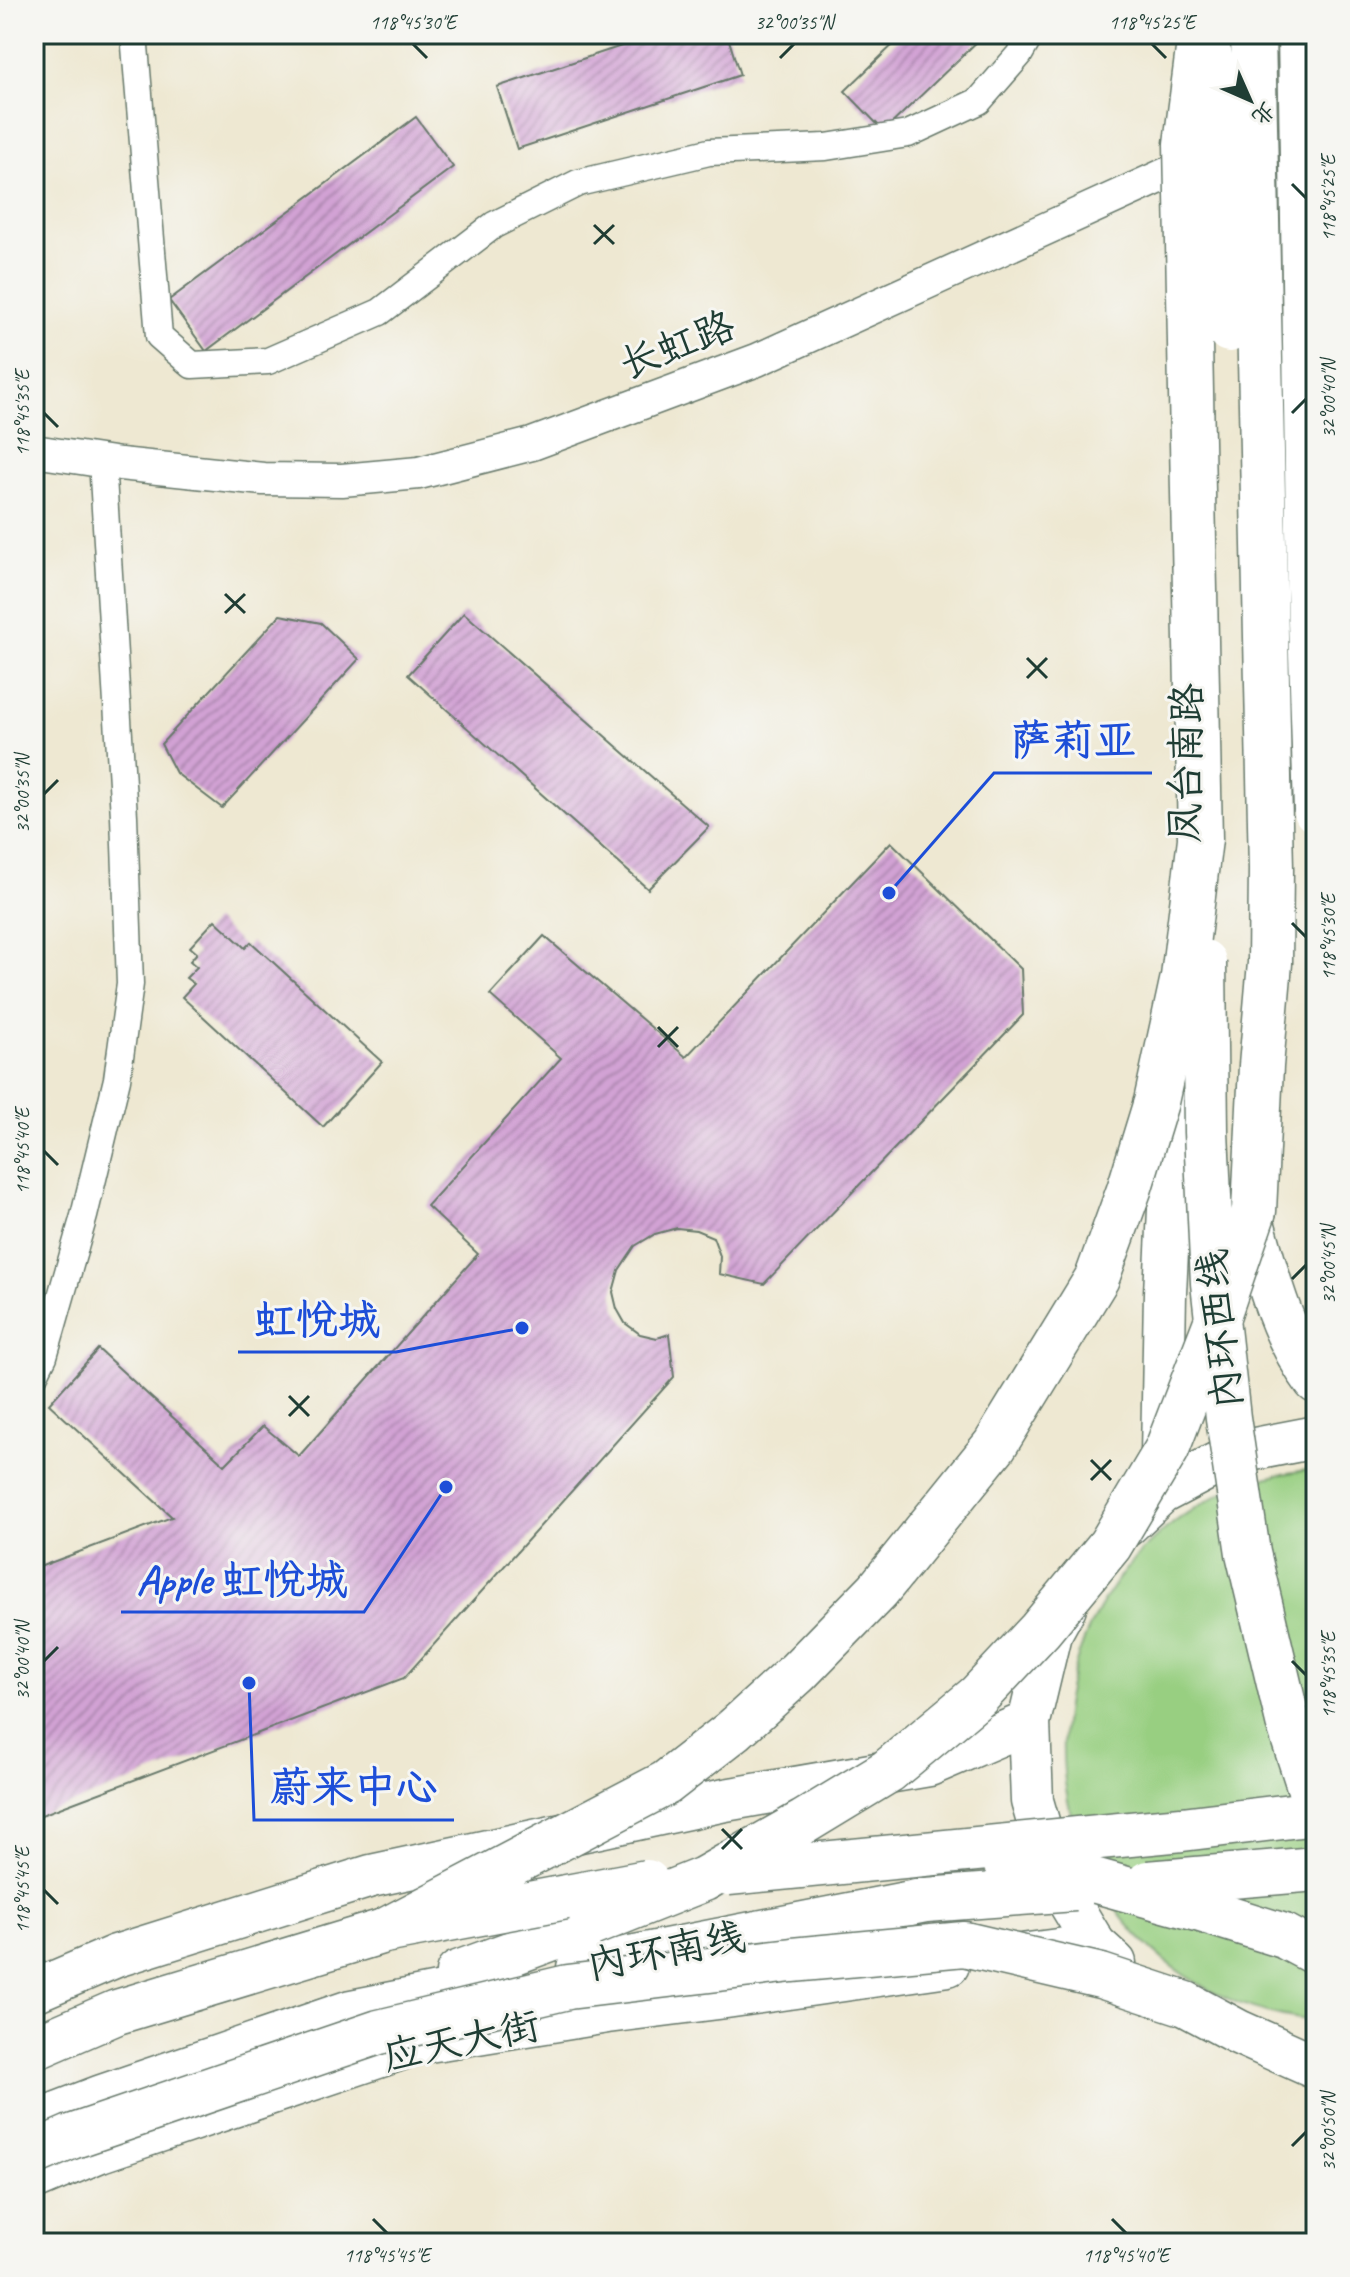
<svg xmlns="http://www.w3.org/2000/svg" width="1350" height="2277" font-family="Caveat,'LXGW WenKai TC',sans-serif">
  <defs>
    <pattern id="building-hatch" width="6" height="6" patternUnits="userSpaceOnUse" patternTransform="scale(2)"><rect width="6" height="6" fill="#d2a2d4"/><path d="M-1 1l2-2M0 6l6-6M5 7l2-2" fill="none" stroke="#aa85ad"/></pattern>
  </defs>
  <rect width="100%" height="100%" fill="#f6f6f2"/>
  <filter id="ink" filterUnits="userSpaceOnUse"><feTurbulence type="fractalNoise" baseFrequency=".0125" numOctaves="2"/><feDisplacementMap in="SourceGraphic" scale="16" xChannelSelector="R" yChannelSelector="G"/><feConvolveMatrix kernelMatrix="1 2 1 2 8 2 1 2 1" color-interpolation-filters="sRGB"/></filter>
  <filter id="wash" filterUnits="userSpaceOnUse"><feTurbulence type="fractalNoise" baseFrequency=".006" numOctaves="4" result="noise"/><feDisplacementMap in="SourceGraphic" scale="32" xChannelSelector="R" yChannelSelector="G"/><feGaussianBlur stdDeviation="1.8" result="paint"/><feColorMatrix in="noise" values="0 0 0 0 0 0 0 0 0 0 0 0 0 0 0 0 0 1.4 0 .05"/><feComposite in="paint" operator="in"/></filter>
  <g filter="url(#wash)">
    <rect width="100%" height="100%" fill="#eee8d2"/>
    <path fill="#98cf81" stroke="#5c865a" stroke-width="2" d="M1316,1469V2021C1246,2014 1183,1985 1135,1933C1006,1792 1057,1563 1234,1488C1260,1477 1288,1472 1316,1469Z"/>
    <g id="blocks">
      <g fill="url(#building-hatch)">
        <polygon points="658,34 727,34 740,75 517,149 497,87"/>
        <polygon points="904,34 985,34 884,131 845,91"/>
        <polygon points="416,117 453,167 206,351 169,300"/>
        <polygon points="464,613 709,827 648,889 408,675"/>
        <polygon points="280,615 321,623 359,659 222,808 176,773 161,744"/>
        <polygon points="891,842 1021,969 1023,1015 764,1284 719,1274 720,1256 713,1237 696,1230 677,1228 655,1234 635,1246 619,1270 613,1292 617,1309 625,1323 640,1334 657,1338 669,1334 674,1377 404,1678 36,1817 34,1812 34,1569 172,1517 49,1404 98,1349 225,1465 263,1426 299,1456 478,1254 427,1206 561,1058 490,995 544,936 686,1057"/>
        <polygon points="215,920 245,948 251,942 382,1062 323,1127 182,997 194,984 186,978 197,967 190,961 197,953 190,947"/>
      </g>
    </g>
  </g>
  <g filter="url(#ink)">
    <use href="#blocks" fill-opacity="0" stroke="#67796b" stroke-width="2"/>
    <g fill="none" stroke-linecap="round" stroke-linejoin="round">
      <g stroke="#67796b" stroke-width="29">
        <g id="minor">
          <polyline points="134,34 159,336 192,365 268,361 380,312 494,225 578,183 709,152 826,147 908,134 979,101 1019,55 1031,34"/>
          <polyline points="34,1376 44,1356 84,1216 117,1079 130,984 124,816 102,461"/>
        </g>
      </g>
      <g stroke="#67796b" stroke-width="35">
        <polyline id="tertiary" points="34,451 120,464 263,479 342,480 419,473 532,444 757,360 1195,161 1204,159"/>
      </g>
      <g stroke="#67796b" stroke-width="45">
        <g id="primary">
          <polyline points="1162,1456 1165,1293 1176,1063"/>
          <polyline points="1126,1526 1161,1493 1239,1452 1316,1437"/>
          <polyline points="1065,1607 1050,1634 1029,1722 1032,1801 1054,1877 1095,1945 1115,1963"/>
          <polyline points="1021,1955 1095,1945"/>
          <polyline points="34,1991 116,1956 371,1876 725,1800 929,1765 1029,1722"/>
          <polyline points="34,2179 100,2151 422,2042 607,2012 726,1997 948,1965"/>
        </g>
      </g>
      <g stroke="#67796b" stroke-width="47">
        <g id="trunk">
          <path d="M1246,1201C1264,1263 1277,1329 1316,1381"/>
          <polyline points="1284,1936 1316,1953"/>
          <polyline points="579,1968 926,1900"/>
          <polyline points="458,1973 591,1924"/>
          <polyline points="34,2123 102,2097 351,2012 503,1982"/>
        </g>
      </g>
      <use href="#minor" stroke="#fff" stroke-width="26"/>
      <use href="#tertiary" stroke="#fff" stroke-width="32"/>
      <use href="#primary" stroke="#fff" stroke-width="42"/>
      <use href="#trunk" stroke="#fff" stroke-width="44"/>
      <g stroke="#67796b" stroke-width="47" stroke-linecap="butt">
        <g id="trunk-bridge">
          <polyline points="1300,34 1309,588 1316,811"/>
          <polyline points="1210,56 1223,130 1229,330"/>
          <polyline points="1204,962 1206,1132 1213,1283 1228,1418 1248,1553 1288,1722 1316,1808"/>
          <polyline points="1005,1862 1032,1863 1198,1909 1284,1936"/>
          <polyline points="728,1873 1182,1829 1316,1813"/>
          <polyline points="1148,1883 1316,1869"/>
          <polyline points="926,1900 1075,1889"/>
          <polyline points="591,1924 704,1879 804,1822 888,1771 978,1696 1040,1630 1110,1545 1167,1449 1216,1322 1254,1211 1261,1066 1270,963 1271,869 1253,34"/>
          <polyline points="384,1931 666,1783 734,1730 798,1672 878,1590 995,1445 1097,1278 1129,1190 1156,1102 1183,977 1200,839 1186,144 1200,34"/>
          <polyline points="34,2048 117,2012 384,1931 647,1882"/>
          <polyline points="34,2153 71,2137 379,2032 568,1987 792,1960 964,1944 1101,1976 1186,2004 1238,2032 1316,2067"/>
        </g>
      </g>
      <use href="#trunk-bridge" stroke="#fff" stroke-width="44"/>
    </g>
  </g>
  <path fill="none" stroke="#1f3d34" stroke-width="3" d="M413,44L427,58M1152,44L1166,58M780,58L794,44M1292,184L1306,198M594,225L614,244M594,244L614,225M44,413L58,427M1292,413L1306,399M225,594L245,613M225,613L245,594M1027,658L1047,678M1027,678L1047,658M44,794L58,780M1292,923L1306,937M658,1027L678,1047M658,1047L678,1027M44,1151L58,1165M1292,1279L1306,1265M289,1396L309,1416M289,1416L309,1396M1091,1460L1111,1480M1091,1480L1111,1460M44,1661L58,1647M1292,1661L1306,1675M722,1829L742,1849M722,1849L742,1829M44,1890L58,1904M1292,2146L1306,2132M373,2219L387,2233M1112,2219L1126,2233"/>
  <g text-anchor="middle" dominant-baseline="central" stroke-width="6" stroke-linejoin="round" paint-order="stroke">
    <g font-size="40" fill="#1f3d34" stroke="#f6f6f2">
      <text transform="translate(677 345) rotate(-21)">长虹路</text>
      <text transform="translate(1186 763) rotate(-89)">凤台南路</text>
      <text transform="translate(1220 1329) rotate(-96)">内环西线</text>
      <text transform="translate(666 1951) rotate(-11)">内环南线</text>
      <text transform="translate(461 2041) rotate(-12)">应天大街</text>
    </g>
  </g>
  <path fill="none" stroke="#1d4ed8" stroke-width="3" d="M889 893L994 773H1152M522 1328L396 1352H238M446 1487L364 1612H121M249 1683L254 1820H454"/>
  <g fill="#1d4ed8" stroke="#f6f6f2" stroke-width="3">
    <circle cx="889" cy="893" r="8"/>
    <circle cx="522" cy="1328" r="8"/>
    <circle cx="446" cy="1487" r="8"/>
    <circle cx="249" cy="1683" r="8"/>
  </g>
  <g font-size="42" text-anchor="middle" font-weight="bold" fill="#1d4ed8" stroke="#f6f6f2" stroke-width="6" stroke-linejoin="round" paint-order="stroke">
    <text x="1073" y="754">萨莉亚</text>
    <text x="317" y="1334">虹悦城</text>
    <text x="242" y="1594">Apple 虹悦城</text>
    <text x="354" y="1801">蔚来中心</text>
  </g>
  <rect width="1350" height="2277" fill="none" stroke="#f6f6f2" stroke-width="88"/>
  <g transform="translate(1250 100) rotate(135)" stroke="#f6f6f2" stroke-width="6" paint-order="stroke">
  <path d="M0-6L14 30L0 20L-14 30Z" fill="#1f3d34"/>
  <text y="-12" font-size="22" font-weight="bold" text-anchor="middle" fill="#1f3d34">北</text>
  </g>
  <rect x="44" y="44" width="1262" height="2189" fill="none" stroke="#1f3d34" stroke-width="3"/>
  <g font-size="20" text-anchor="middle" fill="#1f3d34">
    <text x="413" y="29">118°45'30"E</text>
    <text x="794" y="29">32°00'35"N</text>
    <text x="1152" y="29">118°45'25"E</text>
    <text transform="translate(1328 198) rotate(-90)" y="7">118°45'25"E</text>
    <text transform="translate(1328 399) rotate(-90)" y="7">32°00'40"N</text>
    <text transform="translate(22 413) rotate(-90)" y="7">118°45'35"E</text>
    <text transform="translate(22 794) rotate(-90)" y="7">32°00'35"N</text>
    <text transform="translate(1328 937) rotate(-90)" y="7">118°45'30"E</text>
    <text transform="translate(22 1151) rotate(-90)" y="7">118°45'40"E</text>
    <text transform="translate(1328 1265) rotate(-90)" y="7">32°00'45"N</text>
    <text transform="translate(22 1661) rotate(-90)" y="7">32°00'40"N</text>
    <text transform="translate(1328 1675) rotate(-90)" y="7">118°45'35"E</text>
    <text transform="translate(22 1890) rotate(-90)" y="7">118°45'45"E</text>
    <text transform="translate(1328 2132) rotate(-90)" y="7">32°00'50"N</text>
    <text x="387" y="2262">118°45'45"E</text>
    <text x="1126" y="2262">118°45'40"E</text>
  </g>
</svg>
